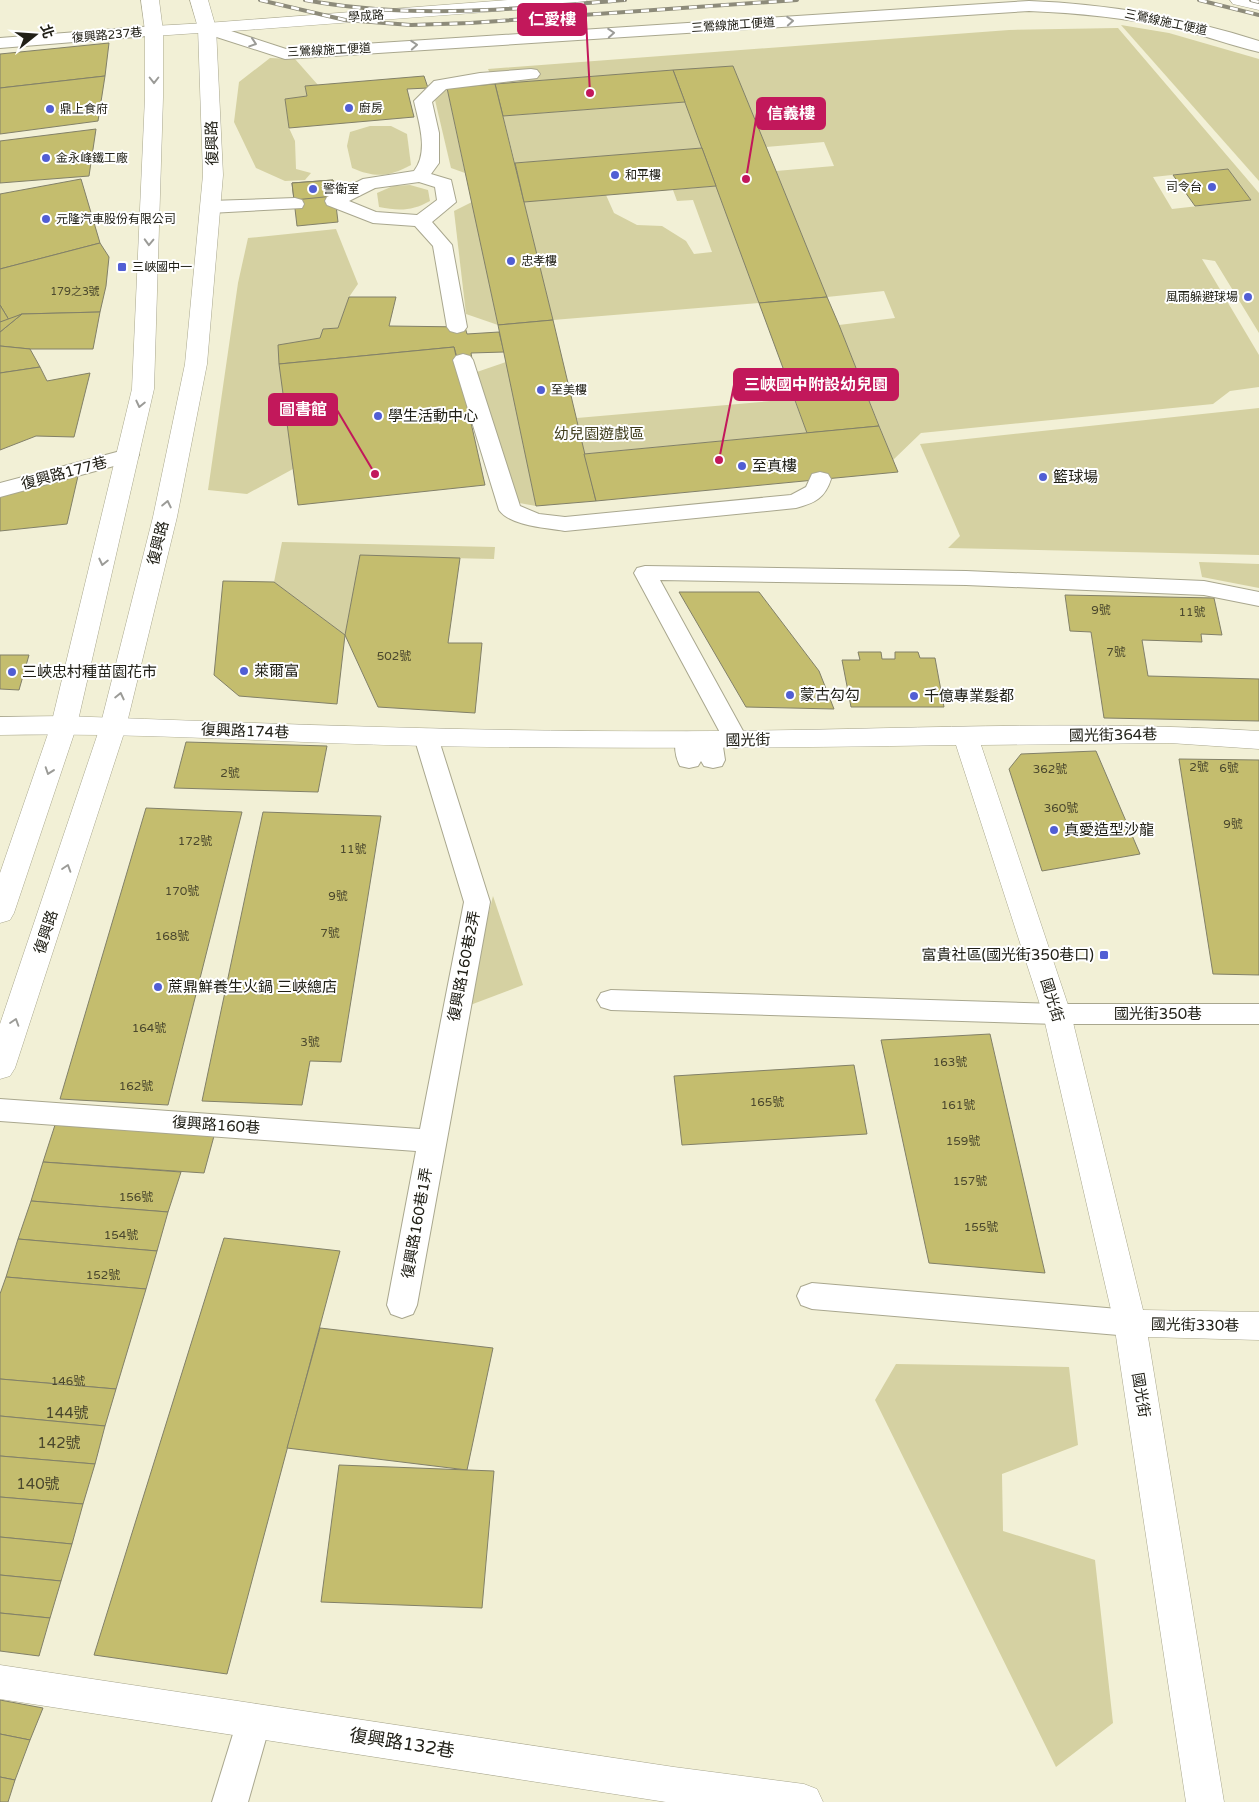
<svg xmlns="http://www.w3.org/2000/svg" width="1259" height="1802" font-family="'Varela Round','Noto Sans TC',sans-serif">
  <rect width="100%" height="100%" fill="#f2f0d6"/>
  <g fill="#d5d1a2" fill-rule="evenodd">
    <polygon points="1121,25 1169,33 1259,59 1259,181"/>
    <path d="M1118,28L1259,193V333L1215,261L1202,259L1259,355V387L1230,391L1213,404L921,433L893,460L839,325L895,318L884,291L827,297L776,171L834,166L824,142L766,147L733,66L495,84L488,69L1009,30ZM1228,169L1251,200L1172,209L1153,177Z"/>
    <polygon points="270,58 295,59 318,85 305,86 307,96 285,99 289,128 295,141 296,169 311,173 305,180 285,181 256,168 234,122 239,82"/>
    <polygon points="447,88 465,173 451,168 435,100"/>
    <polygon points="685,102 702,148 515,163 503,116"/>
    <path d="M370,126H391L407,134L411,165C389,177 375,178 352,168L347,146L350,132Z"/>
    <path d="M410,185L428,190L430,201C412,211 399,211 379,207L377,193L393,186Z"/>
    <polygon points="716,186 759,303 553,320 524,202 606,195 614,213 637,225 662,226 686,241 694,254 712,252 693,200 677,201 673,190"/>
    <polygon points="472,202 498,325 466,314 454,211"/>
    <polygon points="336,229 358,284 349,297 338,328 323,329 320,338 279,345 293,469 247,494 208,490 238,283 248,238"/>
    <polygon points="506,362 536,506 503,500 471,374"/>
    <polygon points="794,399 807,433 584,454 577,418"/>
    <polygon points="1259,408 1259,555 948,548 960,536 920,444"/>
    <polygon points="282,542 495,547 494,559 360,556 345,635 274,582"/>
    <polygon points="1199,562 1259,564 1259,588 1202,577"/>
    <polygon points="493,896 523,985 465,1007"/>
    <polygon points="896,1364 1069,1367 1078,1445 1002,1474 1003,1531 1095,1560 1113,1723 1056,1767 875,1400"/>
  </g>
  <g fill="#c4bd6e" stroke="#828068">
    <polygon points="109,43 105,76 0,88 0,54"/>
    <polygon points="733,66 776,171 827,297 759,303 673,70"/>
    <polygon points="673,70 685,102 503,116 495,84"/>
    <polygon points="105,76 98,121 0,134 0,88"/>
    <polygon points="424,76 428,88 407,89 414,117 289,128 285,99 307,96 305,86"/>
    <polygon points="495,84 553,320 498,325 447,88"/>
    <polygon points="96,129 89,176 0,183 0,141"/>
    <polygon points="702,148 716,186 524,202 515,163"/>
    <polygon points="1228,169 1251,200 1195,206 1173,175"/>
    <polygon points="81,179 100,243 0,269 0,194"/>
    <polygon points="333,180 338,222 297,226 292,183"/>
    <polygon points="333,180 334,196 294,200 292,183"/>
    <polygon points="100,243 109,257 106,286 100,312 22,314 9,320 0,305 0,269"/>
    <polygon points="349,297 396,297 389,326 465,327 467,334 499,332 504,352 471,353 472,359 458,361 454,347 279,364 278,345 320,338 323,329 338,328"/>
    <polygon points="827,297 839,325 879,426 807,433 759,303"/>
    <polygon points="0,305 9,320 0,322"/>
    <polygon points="100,312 93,349 30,349 0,346 0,332 22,314"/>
    <polygon points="22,314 0,332 0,322"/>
    <polygon points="553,320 596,501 536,506 498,325"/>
    <polygon points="0,346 30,349 40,367 0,373"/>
    <polygon points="454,347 485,485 298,505 279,364"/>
    <polygon points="40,367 47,381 90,373 74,437 36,436 0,450 0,373"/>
    <polygon points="879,426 898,472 596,501 584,454"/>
    <polygon points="78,476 67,524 0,531 0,496"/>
    <polygon points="360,555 460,558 448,643 482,643 475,713 378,707 345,635"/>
    <polygon points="223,581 274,582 345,635 337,704 239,696 214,675"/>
    <polygon points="679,592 759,592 819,671 834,709 746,707"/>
    <polygon points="1065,595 1214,598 1222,635 1201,634 1202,642 1142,640 1148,676 1259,679 1259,721 1104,718 1091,632 1070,631"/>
    <polygon points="858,652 881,652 882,659 895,659 895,652 918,652 920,658 935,658 944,707 851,707 842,660 860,660"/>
    <polygon points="0,655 29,655 19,690 0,689"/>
    <polygon points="186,742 327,746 318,792 174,788"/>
    <polygon points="1096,751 1140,854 1042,871 1009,769 1021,754"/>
    <polygon points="1179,759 1259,760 1259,975 1213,974"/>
    <polygon points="146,808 242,812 168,1105 60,1099"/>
    <polygon points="263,812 381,816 341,1062 310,1061 302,1105 202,1101"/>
    <polygon points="990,1034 1045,1273 929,1263 881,1040"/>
    <polygon points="854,1065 867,1134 682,1145 674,1076"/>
    <polygon points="55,1125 214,1136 204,1173 43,1162"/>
    <polygon points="43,1162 181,1172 168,1212 31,1201"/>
    <polygon points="31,1201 168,1212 157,1251 18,1239"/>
    <polygon points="224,1238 340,1251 227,1674 94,1655"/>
    <polygon points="18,1239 157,1251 146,1289 6,1277"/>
    <polygon points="6,1277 146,1289 116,1389 0,1379 0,1294"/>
    <polygon points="320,1328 493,1348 467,1470 287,1448"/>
    <polygon points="0,1379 116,1389 105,1426 0,1416"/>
    <polygon points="0,1416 105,1426 95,1464 0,1456"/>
    <polygon points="0,1456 95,1464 83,1504 0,1497"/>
    <polygon points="339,1465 494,1471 482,1608 321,1602"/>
    <polygon points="0,1497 83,1504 72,1544 0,1537"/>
    <polygon points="0,1537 72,1544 61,1581 0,1575"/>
    <polygon points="0,1575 61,1581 50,1618 0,1613"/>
    <polygon points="0,1613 50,1618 39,1656 0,1651"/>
    <polygon points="0,1700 43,1708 30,1740 0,1734"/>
    <polygon points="0,1734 30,1740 15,1780 0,1777"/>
    <polygon points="0,1777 15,1780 8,1802 0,1802"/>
  </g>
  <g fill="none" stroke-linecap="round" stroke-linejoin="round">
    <g stroke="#a9a78e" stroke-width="2">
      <g id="service">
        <path d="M1029,1C1108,4 1184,17 1259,41V52C1230,45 1203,35 1174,28C1126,18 1078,13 1029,11L285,59L201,32L198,28L201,24L207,23L286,49Z"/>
        <polygon points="154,26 160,27 163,31 160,35 0,48 0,38"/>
        <path d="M531,69L537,70L540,74L537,78L446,89L432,102L439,133V163L431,174L451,180L456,202L432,222L452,245L467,327L464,331L457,333L450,331L447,327L433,246L415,226L373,223L327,205L325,201L327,197L363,179L414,171C429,152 419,123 414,101L434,81L480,73ZM419,182L435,187L437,200L417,215L376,212L349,201L375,188Z"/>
        <polygon points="295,198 302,200 304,204 302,208 210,213 203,211 201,207 203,203 210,201"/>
        <path d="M463,354L470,356L473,360L520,506L539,514L565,517L791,495L806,487L812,474L820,472L828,474L831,479C825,498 815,503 796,508L565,531C547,528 510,526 499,510L453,360L456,356Z"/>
        <polygon points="128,449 136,450 139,455 136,460 0,497 0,483"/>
        <polygon points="645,566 966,571 1204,581 1259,592 1259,606 1204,595 966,585 660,580 748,740 745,746 736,748 727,746 724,740 634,573 637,568"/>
        <polygon points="426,729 435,731 438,737 490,902 417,1305 413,1314 402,1318 391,1314 387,1305 416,1151 0,1121 0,1099 420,1129 464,902 414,737 417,731"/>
        <path d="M687,732L696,734L698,739L701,734L710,732L719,734L722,740L725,760L722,766L713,768L704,766L701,761L698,766L689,768L680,766C675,757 673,743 678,734Z"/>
        <polygon points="611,990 1057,1004 1259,1004 1259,1024 1057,1024 611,1010 601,1007 597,1000 601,993"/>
        <polygon points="812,1283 1130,1310 1141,1314 1145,1323 1141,1332 1130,1336 812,1309 801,1305 797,1296 801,1287"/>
        <polygon points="254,1704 266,1709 271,1721 248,1802 212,1802 237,1721 242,1709"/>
      </g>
    </g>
    <g stroke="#a9a78e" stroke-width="1">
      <g id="minor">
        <polygon points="207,23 213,24 216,28 213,32 154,36 148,35 145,31 148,27 154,26"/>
        <path d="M64,716C280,724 496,733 713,731C894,730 1077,719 1259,731V749L1170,743L981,745L1071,1014L1143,1310L1259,1312V1340L1148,1337L1224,1802H1186L1114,1323L1043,1014L956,745C779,748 603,749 427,746C285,743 142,732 0,735V717Z"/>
        <polygon points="0,1665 674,1767 804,1784 817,1789 823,1802 666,1802 0,1699"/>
      </g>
    </g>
    <g stroke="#a9a78e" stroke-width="1">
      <g id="tertiary">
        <polygon points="508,0 587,0 584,4 578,5 207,33 201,32 198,28 201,24 207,23"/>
        <polygon points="1230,0 1259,0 1259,10 1233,4"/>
      </g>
    </g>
    <g stroke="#a9a78e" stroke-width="1">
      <g id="secondary">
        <polygon points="141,0 159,0 163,31 163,97 154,389 77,725 14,913 10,920 0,923 0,873 51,725 132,389 145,97 145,31"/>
        <polygon points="190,0 208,0 216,28 223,175 207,364 177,517 126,727 15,1068 10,1076 0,1079 0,1024 100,727 153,517 185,364 203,175 198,28"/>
      </g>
    </g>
    <use href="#service" fill="#fff" fill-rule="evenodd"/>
    <use href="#minor" fill="#fff" fill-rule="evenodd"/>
    <use href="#tertiary" fill="#fff" fill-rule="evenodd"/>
    <use href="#secondary" fill="#fff" fill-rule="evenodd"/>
    <g stroke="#8d8b7a" stroke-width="4">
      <g id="rail">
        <polyline points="260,0 345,20 411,25 470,23 797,0"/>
        <path d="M305,0C413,20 516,9 625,0"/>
        <polyline points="1199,0 1259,15"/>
        <polyline points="1251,0 1259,2"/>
      </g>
    </g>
    <use href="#rail" stroke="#fff" stroke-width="2.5" stroke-dasharray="8" stroke-linecap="butt"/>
  </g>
  <defs><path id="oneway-chevron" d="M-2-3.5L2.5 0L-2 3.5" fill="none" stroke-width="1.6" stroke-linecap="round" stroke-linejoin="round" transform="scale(1.25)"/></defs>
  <g stroke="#9b9b97">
    <use href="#oneway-chevron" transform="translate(790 21) rotate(-4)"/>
    <use href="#oneway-chevron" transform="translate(611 33) rotate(-4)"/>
    <use href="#oneway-chevron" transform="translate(253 43) rotate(18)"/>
    <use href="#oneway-chevron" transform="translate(414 45) rotate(-4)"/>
    <use href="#oneway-chevron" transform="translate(154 80) rotate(90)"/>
    <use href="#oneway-chevron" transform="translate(149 242) rotate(92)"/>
    <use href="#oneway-chevron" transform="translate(140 404) rotate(103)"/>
    <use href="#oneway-chevron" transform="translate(167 504) rotate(-78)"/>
    <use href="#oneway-chevron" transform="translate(103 562) rotate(103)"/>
    <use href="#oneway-chevron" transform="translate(120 696) rotate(-77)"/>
    <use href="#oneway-chevron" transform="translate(49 771) rotate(109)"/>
    <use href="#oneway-chevron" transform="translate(67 868) rotate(-72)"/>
    <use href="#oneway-chevron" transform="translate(15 1022) rotate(-72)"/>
  </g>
  <g fill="#515ed4" stroke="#fff" stroke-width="2">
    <circle cx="349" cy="108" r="5"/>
    <circle cx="50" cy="109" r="5"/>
    <circle cx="46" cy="158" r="5"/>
    <circle cx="615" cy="175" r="5"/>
    <circle cx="1212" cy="187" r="5"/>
    <circle cx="313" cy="189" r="5"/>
    <circle cx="46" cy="219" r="5"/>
    <circle cx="511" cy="261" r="5"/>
    <rect x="117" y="262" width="10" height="10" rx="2.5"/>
    <circle cx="1248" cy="297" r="5"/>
    <circle cx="541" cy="390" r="5"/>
    <circle cx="378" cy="416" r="5"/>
    <circle cx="742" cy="466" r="5"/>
    <circle cx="1043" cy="477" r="5"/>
    <circle cx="244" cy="671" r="5"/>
    <circle cx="12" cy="672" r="5"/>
    <circle cx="790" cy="695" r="5"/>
    <circle cx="914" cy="696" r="5"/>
    <circle cx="1054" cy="830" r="5"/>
    <rect x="1099" y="950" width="10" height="10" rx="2.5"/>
    <circle cx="158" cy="987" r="5"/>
  </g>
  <g text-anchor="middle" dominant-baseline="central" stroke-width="4" stroke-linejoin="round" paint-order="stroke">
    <g font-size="11" fill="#4a472d">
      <text x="75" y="291">179之3號</text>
    </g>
    <g font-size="12" fill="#212017" stroke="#fff">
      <text transform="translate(366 16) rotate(-4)">學成路</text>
      <text transform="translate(1166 22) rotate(12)">三鶯線施工便道</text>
      <text transform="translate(733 25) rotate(-4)">三鶯線施工便道</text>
      <text transform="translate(107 35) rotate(-5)">復興路237巷</text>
      <text transform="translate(329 50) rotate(-3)">三鶯線施工便道</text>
    </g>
    <g font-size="12" fill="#212017" stroke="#fff" text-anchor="start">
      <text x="359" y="108">廚房</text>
      <text x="60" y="109">鼎上食府</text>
      <text x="56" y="158">金永峰鐵工廠</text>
      <text x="625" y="175">和平樓</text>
      <text x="1202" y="187" text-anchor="end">司令台</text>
      <text x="323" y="189">警衛室</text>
      <text x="56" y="219">元隆汽車股份有限公司</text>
      <text x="521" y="261">忠孝樓</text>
      <text x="132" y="267">三峽國中一</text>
      <text x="1238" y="297" text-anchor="end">風雨躲避球場</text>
      <text x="551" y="390">至美樓</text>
    </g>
    <g font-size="12" fill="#4a472d">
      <text x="1101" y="610">9號</text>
      <text x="1192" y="612">11號</text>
      <text x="1116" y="652">7號</text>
      <text x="394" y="656">502號</text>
      <text x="1199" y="767">2號</text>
      <text x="1229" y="768">6號</text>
      <text x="1050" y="769">362號</text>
      <text x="230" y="773">2號</text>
      <text x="1061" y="808">360號</text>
      <text x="1233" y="824">9號</text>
      <text x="195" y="841">172號</text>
      <text x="353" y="849">11號</text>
      <text x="182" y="891">170號</text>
      <text x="338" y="896">9號</text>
      <text x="330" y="933">7號</text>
      <text x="172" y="936">168號</text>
      <text x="149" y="1028">164號</text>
      <text x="310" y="1042">3號</text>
      <text x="950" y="1062">163號</text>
      <text x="136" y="1086">162號</text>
      <text x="767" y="1102">165號</text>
      <text x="958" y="1105">161號</text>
      <text x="963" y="1141">159號</text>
      <text x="970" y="1181">157號</text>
      <text x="136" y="1197">156號</text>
      <text x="981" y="1227">155號</text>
      <text x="121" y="1235">154號</text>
      <text x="103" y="1275">152號</text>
      <text x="68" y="1381">146號</text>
    </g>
    <g font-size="15" fill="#212017" stroke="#fff">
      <text transform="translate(212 143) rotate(-91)">復興路</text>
      <text transform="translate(64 473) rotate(-15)">復興路177巷</text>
      <text transform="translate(158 543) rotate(-76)">復興路</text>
      <text transform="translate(245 731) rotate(2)">復興路174巷</text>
      <text transform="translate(1113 735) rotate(-1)">國光街364巷</text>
      <text transform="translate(748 740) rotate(-1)">國光街</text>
      <text transform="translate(46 932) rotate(-72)">復興路</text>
      <text transform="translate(464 966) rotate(-79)">復興路160巷2弄</text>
      <text transform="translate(1052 1000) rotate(73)">國光街</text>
      <text x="1158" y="1014">國光街350巷</text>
      <text transform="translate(216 1125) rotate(4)">復興路160巷</text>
      <text transform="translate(417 1223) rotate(-80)">復興路160巷1弄</text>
      <text transform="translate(1195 1325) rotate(1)">國光街330巷</text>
      <text transform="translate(1141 1395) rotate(81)">國光街</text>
    </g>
    <g font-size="15" fill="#212017" stroke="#fff" text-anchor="start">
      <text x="388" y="416">學生活動中心</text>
      <text x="752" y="466">至真樓</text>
      <text x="1053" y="477">籃球場</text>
      <text x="254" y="671">萊爾富</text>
      <text x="22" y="672">三峽忠村種苗園花市</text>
      <text x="800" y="695">蒙古勾勾</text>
      <text x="924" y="696">千億專業髮都</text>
      <text x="1064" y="830">真愛造型沙龍</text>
      <text x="1094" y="955" text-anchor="end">富貴社區(國光街350巷口)</text>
      <text x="168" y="987">蔗鼎鮮養生火鍋 三峽總店</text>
    </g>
    <g font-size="15" fill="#3f3c1a" stroke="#fff">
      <text x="599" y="434">幼兒園遊戲區</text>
    </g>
    <g font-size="15" fill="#4a472d">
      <text x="67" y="1413">144號</text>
      <text x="59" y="1443">142號</text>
      <text x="38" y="1484">140號</text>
    </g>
    <g font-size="18" fill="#212017" stroke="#fff">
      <text transform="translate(402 1743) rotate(9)">復興路132巷</text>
    </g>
  </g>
  <path fill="none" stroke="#c2185b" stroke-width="2" d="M590 93L586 20M746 179L757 113M719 460L734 385M375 474L337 410"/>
  <g fill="#c2185b" stroke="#fff" stroke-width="2">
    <circle cx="590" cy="93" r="5"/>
    <circle cx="746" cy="179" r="5"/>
    <circle cx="719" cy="460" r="5"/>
    <circle cx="375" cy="474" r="5"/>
  </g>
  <g fill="#c2185b" stroke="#c2185b" stroke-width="2">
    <rect x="518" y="4" width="68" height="31" rx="5"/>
    <rect x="757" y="98" width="68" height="31" rx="5"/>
    <rect x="734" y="369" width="164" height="31" rx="5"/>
    <rect x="269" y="394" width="68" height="31" rx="5"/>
  </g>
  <g font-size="16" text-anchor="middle" font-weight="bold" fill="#fff">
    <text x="552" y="25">仁愛樓</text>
    <text x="791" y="119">信義樓</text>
    <text x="816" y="390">三峽國中附設幼兒園</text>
    <text x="303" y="415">圖書館</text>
  </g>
  <g transform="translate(35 35) rotate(73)" stroke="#ffffff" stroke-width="4" paint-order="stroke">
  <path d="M0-4L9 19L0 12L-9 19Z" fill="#212017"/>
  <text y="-8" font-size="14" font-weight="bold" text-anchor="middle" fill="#212017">北</text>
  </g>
</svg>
